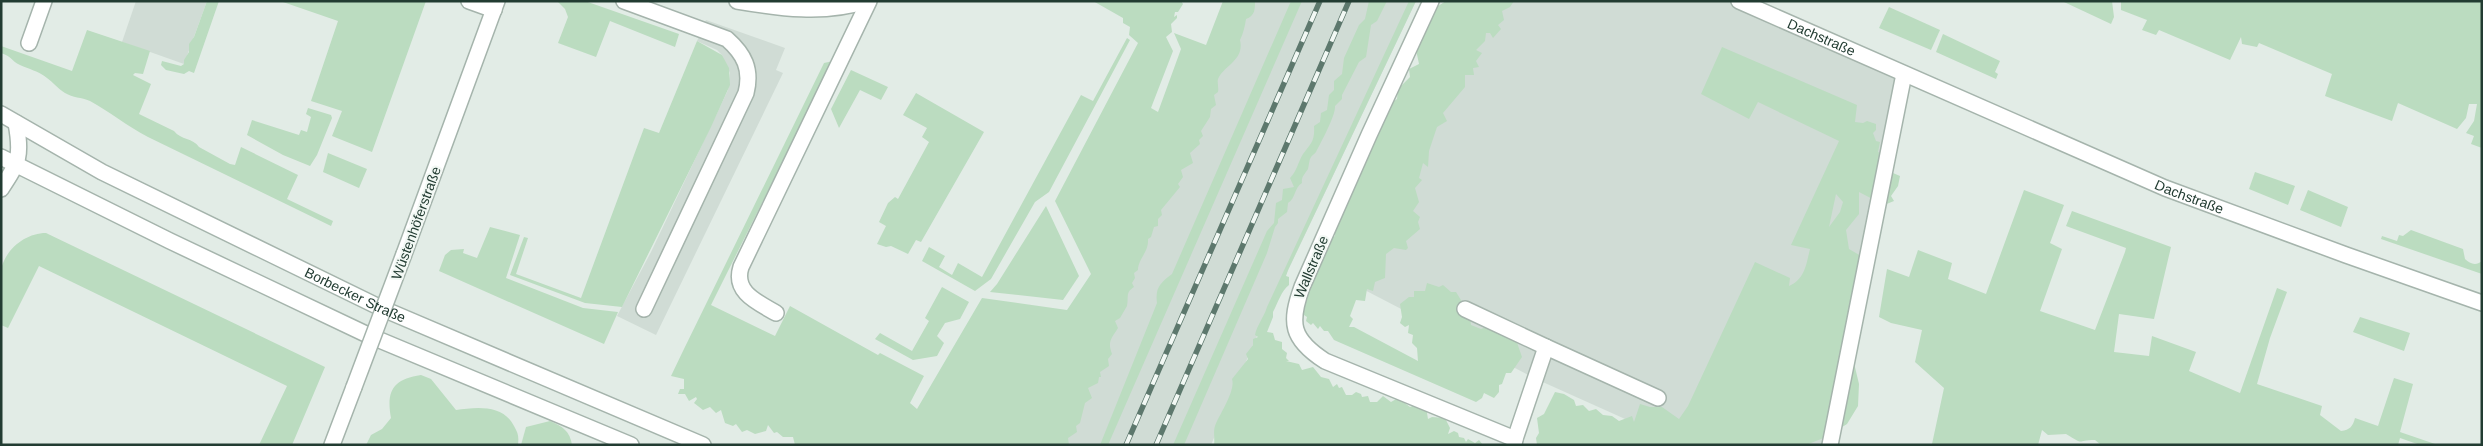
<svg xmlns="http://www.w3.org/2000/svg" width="2483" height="446" font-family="Helvetica,sans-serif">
  <rect width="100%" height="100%" fill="#e2ece6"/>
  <g fill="#d0dcd5">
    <polygon points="136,1 207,1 184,64 122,42"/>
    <polygon points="1237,1 1416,1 1255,340 1211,445 1061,445"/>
    <polygon points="1492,1 1739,1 1903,72 1829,445 1683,445 1536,379 1355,285"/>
    <polygon points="706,20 785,48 776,70 783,73 656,335 617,316 651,252 728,90 730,73 722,55 717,50 697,41"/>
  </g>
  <g fill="#bbdcc0" fill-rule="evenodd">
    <polygon points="207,1 219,1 194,73 189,71 184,74 166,70 161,65 162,61 181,66 184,64 184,60 189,52 189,44 194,37"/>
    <polygon points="280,1 426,1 372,152 332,136 342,111 311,101 338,21"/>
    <polygon points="557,1 585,1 679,34 675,47 610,21 596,57 558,43 568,17 565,9"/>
    <path d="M1093,1H1181L1183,4L1178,12H1175L1174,17L1177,15V18L1171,24L1172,32L1166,37L1173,51L1151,108L1158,112L1181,49L1174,33L1206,45L1223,1H1255C1255,9 1255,16 1246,19C1245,26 1243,34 1240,40C1245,60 1223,66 1218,79C1217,83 1219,88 1218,92L1214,95L1216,105L1211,109L1210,117L1201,131L1203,136L1199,140L1200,144L1190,153L1193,163L1181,170L1183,177L1178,184L1180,187L1161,210L1162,215L1158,219V226L1154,227L1151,237L1148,239C1149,252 1138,259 1138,270L1134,273L1135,278L1132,283L1134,287C1125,293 1129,296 1127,306L1120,318L1115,321L1118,328C1112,338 1107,341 1112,354L1108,359L1109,366L1100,372L1101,377H1099L1098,383L1088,388L1092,398L1085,403L1080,423L1076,426L1077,432L1068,438L1069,445H795L793,437H783L777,432L774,433L768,425L766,431L755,434L747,430L742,432L736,424L733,426L725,423L721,410L716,413L710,407L703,410L694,403L697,399L696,397L689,401L685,394H678L680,389H684V379L671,376L683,351L824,63L833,61L711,305L775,336L790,306L878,355L880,353L924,376L910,403L917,409L982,298L1067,310L1091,274L1055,201L1138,43L1129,35L1130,27L1123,23V18Z"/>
    <path d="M1291,1H1302L1108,445H1100L1157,303C1155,288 1160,283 1172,274Z"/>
    <path d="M1369,1H1387L1377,21L1371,25L1366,57L1359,62L1342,95V99L1335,106C1336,115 1321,142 1316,152C1315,154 1312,155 1311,157C1309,160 1309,165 1308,169C1305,174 1301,177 1302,183C1294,188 1296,198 1288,203L1287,212L1278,219V223L1275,227L1267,253L1184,445H1173L1267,231L1274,223L1276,203L1282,200L1283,189L1294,187L1290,178C1297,171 1298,162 1303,154C1311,143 1315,141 1314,126L1320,122L1321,113L1327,110L1329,95L1334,90V81L1342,74L1344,58L1359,25L1365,19Z"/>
    <path d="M1409,1H1416L1288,270L1286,276L1289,277V285C1281,291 1278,303 1273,312V317L1267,332L1273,333L1275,340L1282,342V349L1287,353L1286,358L1289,361H1286L1299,364L1302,370L1313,367L1321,377L1329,379L1333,387L1337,384L1339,388L1342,387L1346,395H1352L1356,392L1361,394L1362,397L1368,396L1370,402H1377L1383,396L1391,402L1398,398L1410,407L1415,405L1426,407L1428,419L1432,417L1445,418L1450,428L1448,434L1454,431L1458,433L1459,437L1464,438L1466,442L1468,439L1475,443L1479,440L1483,445H1214C1215,439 1213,432 1215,426C1219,415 1236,391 1232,379L1248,359L1246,354L1253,345V339L1258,337L1255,335C1257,325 1264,317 1267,307Z"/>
    <polygon points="1446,1 1514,1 1510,7 1502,11 1504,20 1498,25 1501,29 1493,38 1490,33 1486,33 1485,41 1476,50 1482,53 1476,61 1479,67 1473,68 1474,75 1465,75 1465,87 1443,113 1447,121 1437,127 1429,151 1428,167 1423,163 1419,178 1422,180 1415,188 1419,202 1413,211 1420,217 1418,222 1420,229 1406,241 1408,248 1406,250 1394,248 1386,254 1385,278 1375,282 1373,291 1367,289 1365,301 1356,300 1350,316 1353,319 1349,327 1354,327 1418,361 1417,348 1412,343 1413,335 1408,333 1409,325 1405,327 1400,323 1402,317 1400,304 1409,297 1414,297 1414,291 1425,291 1427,283 1439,287 1443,285 1451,292 1456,292 1464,305 1460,315 1464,318 1470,318 1471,325 1481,329 1491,325 1513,331 1522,357 1511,373 1506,373 1502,384 1499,385 1499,392 1494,398 1484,393 1482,398 1476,402 1334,340 1328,331 1324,331 1320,326 1318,329 1313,323 1311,325 1306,321 1307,317 1301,313 1297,282 1331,238 1335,236 1334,227 1374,115 1397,99 1398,89 1410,77 1409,69 1419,64 1415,45 1435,8"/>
    <polygon points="2112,1 2114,17 2111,24 2064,2"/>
    <polygon points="2121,1 2482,1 2482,148 2471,144 2474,136 2466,133 2474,121 2477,104 2469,104 2466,118 2457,129 2398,103 2392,121 2325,96 2332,74 2259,43 2257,47 2242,44 2241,37 2230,60 2159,30 2156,35 2142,30 2147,20 2121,10"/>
    <polygon points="1889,7 1940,30 1931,50 1879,28"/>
    <path d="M87,30L150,51L143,74L135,73L133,75L151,84L139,114L174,131C181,140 193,138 199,147L230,164L235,165L241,147L298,175L287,199L333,221L331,226L148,137C127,126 110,112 90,101C81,97 73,98 65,93C58,89 53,82 47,78C38,71 29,69 20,65C11,61 13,57 1,53V46L72,71Z"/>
    <polygon points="1943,34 2000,61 1995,72 1998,74 1996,79 1936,52"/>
    <polygon points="1127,38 1130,40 1049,192 1035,202 991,279 975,291 922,261 929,247 945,256 939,267 952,275 958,263 982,277 1081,95 1093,101"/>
    <polygon points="697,41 722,55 729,68 730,85 711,127 622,307 585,303 510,275 524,237 528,238 516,274 581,298 644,128 659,133"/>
    <path d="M1722,47L1857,105L1855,122L1863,123L1867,121L1876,124V130L1873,133L1876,141L1880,142L1878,152L1886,155L1893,173L1900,176L1898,186L1891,196L1894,201L1884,205L1859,192V214L1846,230L1849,249L1861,256L1854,363L1859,384L1858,406L1847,424L1826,437L1806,445H1537L1536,438L1539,433L1537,418L1544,414L1555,392L1564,394L1574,400L1576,406L1583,405L1589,411L1596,409L1603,415L1612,416L1619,421L1632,416L1634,422L1640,404L1650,407H1662L1679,419L1688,406L1755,262L1790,278L1789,286C1805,279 1806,265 1810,249L1791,245L1839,141L1758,102L1749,119L1701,94ZM1836,194L1843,202L1840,212L1829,227Z"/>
    <polygon points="851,70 888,87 881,100 860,90 839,128 831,109"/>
    <polygon points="916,93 984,132 921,242 916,240 908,254 891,246 886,247 877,244 886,226 879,222 888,203 895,197 898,199 929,142 922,137 927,128 903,115"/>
    <polygon points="308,108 331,115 332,118 317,155 310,166 283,155 247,135 252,120 299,135 301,130 307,132 311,117 306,114"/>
    <polygon points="328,153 367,169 359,188 323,172"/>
    <polygon points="2255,172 2295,186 2288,205 2249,189"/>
    <path d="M2024,190L2064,205L2050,243L2062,249L2040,311L2095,330L2125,252L2126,248L2066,226L2072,211L2171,247L2154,319L2119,314L2114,352L2149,356L2152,336L2196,352L2189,371L2240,393L2277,288L2287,292L2270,338L2257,384L2322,406L2320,415L2341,431C2350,430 2353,426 2355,418L2378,426L2394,378L2413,384L2400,432L2438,445H2420L2400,438L2398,445H2101L2095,440C2075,440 2086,446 2066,434L2048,435L2042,430L2038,445L1932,444L1944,388L1915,362L1922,330L1891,323L1879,317L1887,269L1909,277L1918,250L1952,263L1948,279L1986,294Z"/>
    <polygon points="2308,190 2348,207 2341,227 2300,210"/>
    <polygon points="1046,206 1079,276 1063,300 990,292 997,284"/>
    <polygon points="490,227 520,235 506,278 583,308 618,312 604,344 439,271 445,255 451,250 464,249 463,253 477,258"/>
    <path d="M2411,230L2463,249L2465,259C2470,264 2476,266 2482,261V274L2381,239L2382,236L2397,241L2399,235L2403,236Z"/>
    <path d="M46,233L325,367L292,445H259L287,386L39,266L8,328L1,325C1,312 0,276 2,266C8,247 27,233 46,233Z"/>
    <polygon points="942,287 969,302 960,319 945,323 937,336 944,343 937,356 913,360 875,339 880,333 912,351 929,321 925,318"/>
    <polygon points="2360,317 2410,333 2404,351 2353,332"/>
    <path d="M421,375L431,379L456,410C476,407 503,404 514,426C518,433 519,436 518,445H366L371,435L382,429L391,418C386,391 393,379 421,375Z"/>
    <path d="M550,421C562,426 570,431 572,445H521L526,427Z"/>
  </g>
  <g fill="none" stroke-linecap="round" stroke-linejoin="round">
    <g stroke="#a5b4ac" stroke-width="18">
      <g id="minor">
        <polyline points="469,1 494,10"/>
        <path d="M624,1L727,39C744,54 752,69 746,93L644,309"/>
        <path d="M737,1C779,8 824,15 866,1"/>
        <path d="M1431,1L1369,135L1302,287C1289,323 1291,339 1325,361L1515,439L1514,445"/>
        <path id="s1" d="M1739,1L2165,188L2346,255L2482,303"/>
        <polyline points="29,43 44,1"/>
        <path id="s2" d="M1,114L102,172L381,308L703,445"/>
        <polyline points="1,157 170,241 370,336 631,445"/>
        <path d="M1,189C19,162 22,156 16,123"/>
        <polyline points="404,254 497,1"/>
        <polyline points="1465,309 1546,347"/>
        <path d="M776,313C757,302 733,292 741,267L869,1"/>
        <polyline points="1515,439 1546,347 1658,398"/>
        <polyline points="332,445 354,387"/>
        <polyline points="1830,445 1904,74"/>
      </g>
    </g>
    <use href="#minor" stroke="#fff" stroke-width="15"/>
    <g stroke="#5d786d" stroke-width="5.5">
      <g id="rail">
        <polyline points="1126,445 1320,1"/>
        <polyline points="1156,445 1349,1"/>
      </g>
    </g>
    <use href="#rail" stroke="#f2f8f4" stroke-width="4" stroke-dasharray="11" stroke-linecap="butt"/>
    <g stroke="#a5b4ac" stroke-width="18" stroke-linecap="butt">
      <polyline id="minor-bridge" points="354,387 404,254"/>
    </g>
    <use href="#minor-bridge" stroke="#fff" stroke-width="15"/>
  </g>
  <g text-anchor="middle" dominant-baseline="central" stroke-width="4" stroke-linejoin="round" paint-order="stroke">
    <g font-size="14" fill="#223c32" stroke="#f2f8f4">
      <text stroke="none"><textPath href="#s1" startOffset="90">Dachstraße</textPath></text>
      <text stroke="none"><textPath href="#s1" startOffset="491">Dachstraße</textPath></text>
      <text transform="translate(416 223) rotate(-70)">Wüstenhöferstraße</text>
      <text transform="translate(1311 267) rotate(-67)">Wallstraße</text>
      <text stroke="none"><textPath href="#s2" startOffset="398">Borbecker Straße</textPath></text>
    </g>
  </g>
  <rect width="2483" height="446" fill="none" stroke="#223c32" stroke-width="5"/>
</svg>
